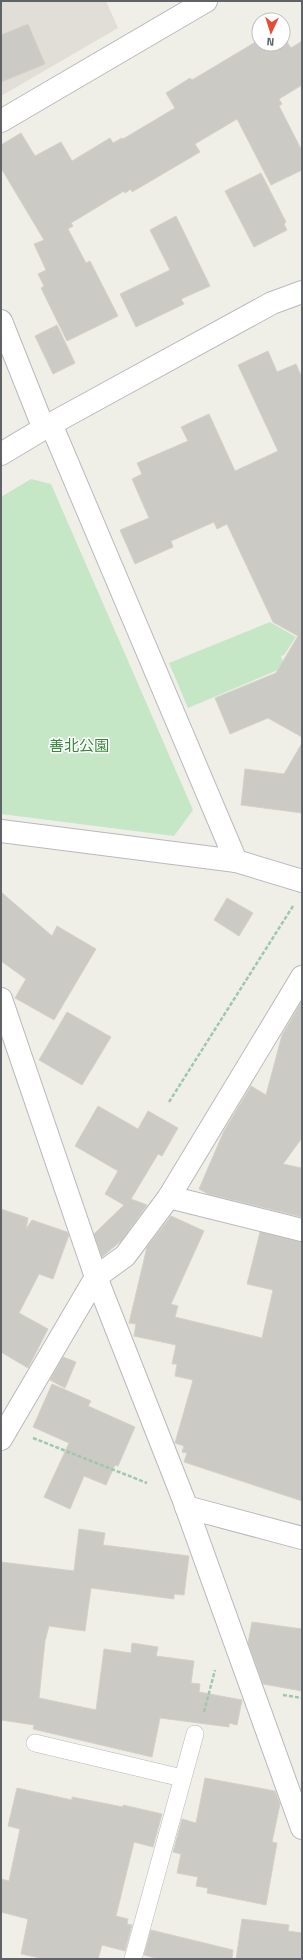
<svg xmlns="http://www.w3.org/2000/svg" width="303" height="1960" font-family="'Titillium Web','Noto Sans JP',sans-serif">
  <rect width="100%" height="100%" fill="#f0efe7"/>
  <polygon fill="#e0ded6" points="1,1 106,1 118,28 1,96"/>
  <g fill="#c5e7c6">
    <polygon points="31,479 51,484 193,810 174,836 1,814 1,497"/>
    <polygon points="270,622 296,637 284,655 281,656 285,667 188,708 169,663"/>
  </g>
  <g fill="#cccac4" stroke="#d5d1c6">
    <polygon points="28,24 45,64 1,82 1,35"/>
    <polygon points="283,36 291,48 302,41 302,85 279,99 282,104 279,106 302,151 302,170 271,185 237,119 195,144 200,152 132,192 131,189 125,193 124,191 71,223 73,226 68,229 86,263 90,261 118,316 67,341 41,288 44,286 38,274 46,270 34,244 44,240 1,168 1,145 21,133 35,156 61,142 72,161 110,138 113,143 122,138 123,139 175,108 166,93 190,78 192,80 259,40 259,44 283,44"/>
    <polygon points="261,173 286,222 284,224 287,230 254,247 225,191"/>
    <polygon points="176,216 210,286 181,299 184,304 136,327 120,294 170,270 150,230"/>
    <polygon points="57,325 75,363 53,374 35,336"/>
    <polygon points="268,351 277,372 296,364 302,378 302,737 268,718 230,734 215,698 276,673 298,636 273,622 227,524 217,529 214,522 171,541 173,547 135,564 120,530 149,518 132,479 142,474 137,463 188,441 181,427 209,414 235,471 278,451 238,365"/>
    <polygon points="302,743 302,813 241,805 245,769 284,774"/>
    <polygon points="1,892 52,936 57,926 96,949 54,1020 15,998 26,979 1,961"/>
    <polygon points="227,898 253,913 239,936 214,920"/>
    <polygon points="302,1001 302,1138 283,1164 302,1168 302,1217 208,1194 199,1189 224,1131 251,1086 266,1095 282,1035"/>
    <polygon points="67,1012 111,1037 82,1085 39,1060"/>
    <polygon points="98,1106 138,1129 148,1111 178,1128 162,1156 158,1154 131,1199 147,1205 122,1240 102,1257 94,1234 124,1205 105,1194 118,1171 75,1146"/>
    <polygon points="1,1209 28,1218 26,1229 32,1220 67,1232 69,1235 53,1279 39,1274 19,1313 48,1329 28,1368 1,1352"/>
    <polygon points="171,1216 204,1231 171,1304 178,1306 175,1317 262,1338 273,1290 247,1284 260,1232 302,1242 302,1501 184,1462 187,1453 182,1452 184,1446 175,1443 193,1380 175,1376 177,1364 172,1364 176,1345 134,1336 136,1324 129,1323 147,1247"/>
    <polygon points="63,1357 76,1362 65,1388 50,1380"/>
    <polygon points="52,1384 91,1401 88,1406 135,1427 118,1466 115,1465 106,1485 84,1476 70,1509 44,1497 69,1443 33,1427"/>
    <polygon points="79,1529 105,1533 103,1545 189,1556 184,1595 174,1594 174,1599 91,1588 85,1631 49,1626 45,1641 39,1698 96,1710 104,1649 131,1653 132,1643 158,1647 156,1656 194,1661 191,1683 200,1684 199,1692 242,1700 237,1725 229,1723 229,1727 160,1718 152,1757 33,1729 34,1725 1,1720 1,1562 74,1571"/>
    <polygon points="252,1622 302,1629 302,1691 263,1684 248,1643"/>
    <polygon points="205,1778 275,1791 280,1804 272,1842 277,1843 266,1905 207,1893 208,1888 196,1886 198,1877 177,1873 181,1854 173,1852 182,1819 196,1823"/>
    <polygon points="17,1788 72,1800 72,1797 123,1807 123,1805 162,1814 153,1847 134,1842 116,1916 128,1919 127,1924 132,1925 125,1951 102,1945 98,1959 45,1959 21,1954 28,1919 1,1912 1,1879 9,1881 20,1829 8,1826"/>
    <polygon points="242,1919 289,1925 288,1931 302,1933 302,1959 236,1959"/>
    <polygon points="151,1930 233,1950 232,1959 159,1959 144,1955"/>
  </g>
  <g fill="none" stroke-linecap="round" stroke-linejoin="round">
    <g stroke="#b8b9bd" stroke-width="18">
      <g id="lane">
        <polyline points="35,1743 182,1778"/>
        <polyline points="133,1959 195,1734"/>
      </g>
    </g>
    <g stroke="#b8b9bd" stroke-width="24">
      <g id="street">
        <polyline points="1,121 206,1"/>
        <polyline points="1,321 44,429"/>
        <polyline points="1,831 236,861 51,424"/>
        <polyline points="1,999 96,1277 183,1498 302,1828"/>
        <polyline points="169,1197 302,1230"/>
        <polyline points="1,1439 96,1277 125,1256 169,1197 302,977"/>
        <polyline points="186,1507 302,1538"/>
      </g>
    </g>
    <g stroke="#b9bbc0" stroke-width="24">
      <g id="secondary">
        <polyline points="1,454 51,424 272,303 302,292"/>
        <polyline points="236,861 302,881"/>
      </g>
    </g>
    <g stroke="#9ec8ac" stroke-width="2.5" stroke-dasharray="4 2" stroke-linecap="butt">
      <polyline points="169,1102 293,906"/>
      <polyline points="33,1438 147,1483"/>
      <polyline points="283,1695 302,1698"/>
      <polyline points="204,1712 215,1670"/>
    </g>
    <use href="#lane" stroke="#fff" stroke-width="17"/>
    <use href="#street" stroke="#fff" stroke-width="22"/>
    <use href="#secondary" stroke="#fff" stroke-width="22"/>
  </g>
  <g text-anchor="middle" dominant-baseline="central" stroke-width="3" stroke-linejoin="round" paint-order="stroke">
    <g font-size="15" fill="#37863e" stroke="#fff">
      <text x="79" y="745">善北公園</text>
    </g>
  </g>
  <rect width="303" height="1960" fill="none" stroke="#5f6267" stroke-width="4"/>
  <g transform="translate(271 32) rotate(184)"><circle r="19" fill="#ffffff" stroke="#bfc0c2"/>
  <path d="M0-3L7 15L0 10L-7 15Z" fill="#e74c37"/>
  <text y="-6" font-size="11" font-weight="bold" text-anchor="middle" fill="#5f6267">N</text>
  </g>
</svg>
